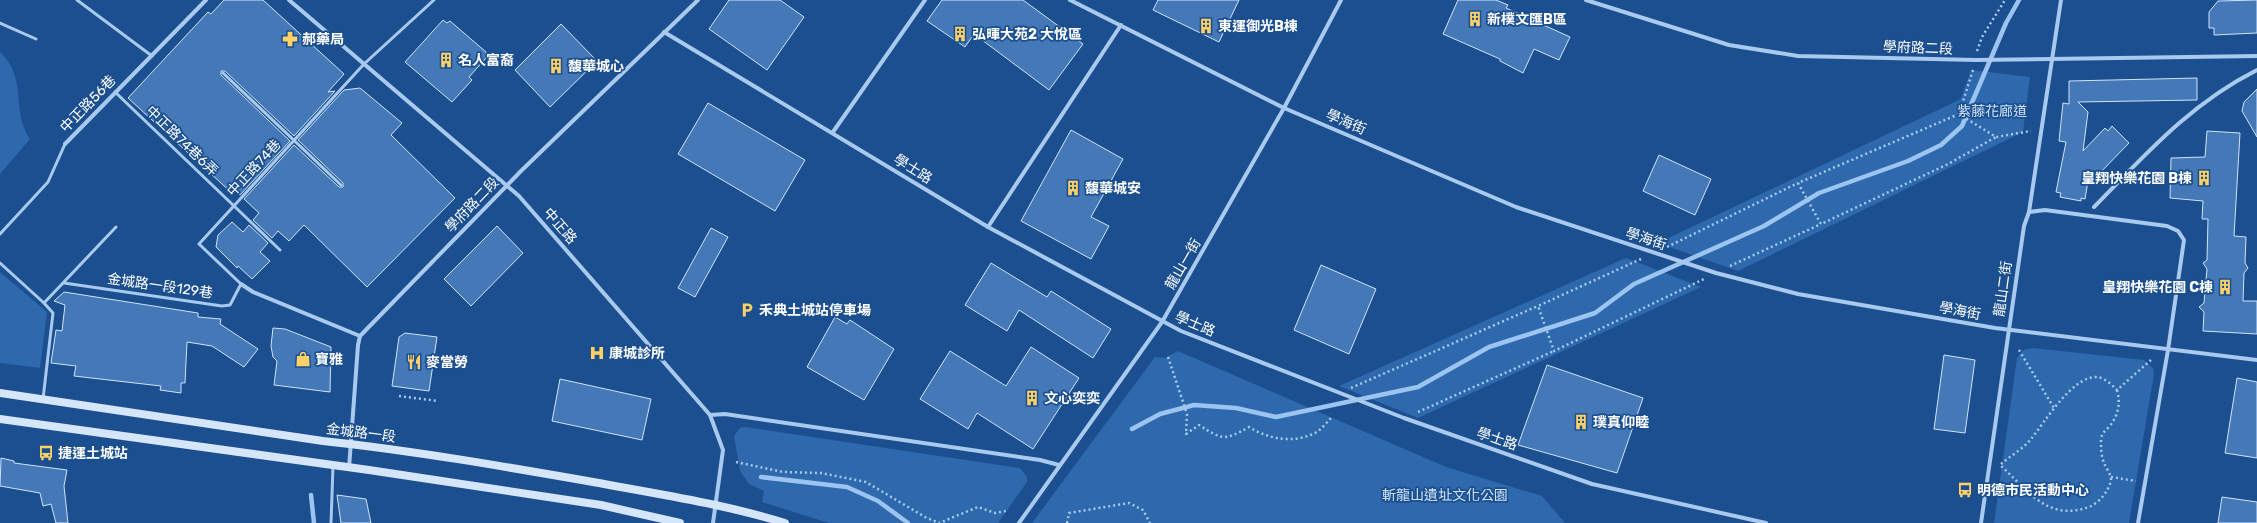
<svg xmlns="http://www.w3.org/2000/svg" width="2257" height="523" font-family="Rubik,'Noto Sans TC',sans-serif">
  <rect width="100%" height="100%" fill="#1b4f8f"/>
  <g fill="#2e69ad">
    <path d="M0,52C29,80 10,110 30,139L0,174Z"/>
    <polygon points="1971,70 2030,77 2023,132 1738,271 1658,243 1961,99"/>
    <polygon points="1626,258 1701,287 1418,418 1339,386"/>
    <polygon points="0,272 47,312 40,368 0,363"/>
    <polygon points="2033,348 2144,360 2153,368 2154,374 2129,523 1994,523 2017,358 2023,350"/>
    <polygon points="1178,351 1446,467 1542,496 1565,523 1032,523 1155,357 1165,358"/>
    <polygon points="745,427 1020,468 1027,477 1027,482 998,523 829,523 762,502 764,491 749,484 740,471 734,436 740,428"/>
  </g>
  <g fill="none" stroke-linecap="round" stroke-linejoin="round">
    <g stroke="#9cc4f0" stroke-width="4.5">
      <polyline points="1132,429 1160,414 1194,405 1236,408 1276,417 1418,387 1489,347 1595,313 1634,284 1764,226 1819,193 1908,161 1941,145 1962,126 2006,23 2019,0"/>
      <polyline points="761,477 847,487 878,501 908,523"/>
      <polyline points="311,495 314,523"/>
    </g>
  </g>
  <g fill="#4478b7" stroke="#cfe3fa">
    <polygon points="224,0 263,0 344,74 328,92 335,91 294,136 225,71 221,71 221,75 290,141 240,195 235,191 233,194 128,98 208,12 211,14"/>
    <polygon points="729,0 780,0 804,17 767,70 709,29"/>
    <polygon points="942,0 1023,0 1083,44 1049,90 974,34 965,47 927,21"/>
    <polygon points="1158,0 1239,0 1219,42 1153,10"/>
    <polygon points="1458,0 1496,0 1508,5 1506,8 1570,37 1559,60 1534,49 1523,73 1500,61 1500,59 1443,34"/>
    <polygon points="2257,0 2257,33 2214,35 2214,28 2209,28 2209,12 2218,1"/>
    <polygon points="443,20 447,23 450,21 486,52 486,58 469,77 472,80 452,102 405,62"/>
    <polygon points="561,24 597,61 550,107 515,70"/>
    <polygon points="2197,78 2197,100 2078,102 2088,112 2083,151 2105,128 2108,131 2112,126 2129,143 2096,177 2089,175 2085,199 2081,198 2081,201 2060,197 2061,193 2056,192 2066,142 2059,141 2063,103 2069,104 2069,81"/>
    <polygon points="360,88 402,123 391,135 455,198 367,287 304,225 289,241 278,231 272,238 253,220 259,213 244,199 294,145 339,187 343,187 343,183 298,140 344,90"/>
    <polygon points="2257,89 2257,137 2242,111 2244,102"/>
    <polygon points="708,103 805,160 775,211 678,154"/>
    <polygon points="1071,130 1123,159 1091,217 1109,226 1091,259 1021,221"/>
    <polygon points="2207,131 2240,133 2234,236 2246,237 2245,263 2248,268 2244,273 2243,301 2257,301 2257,334 2203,331 2204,312 2199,307 2204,303 2207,269 2203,263 2207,260 2208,219 2202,219 2203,201 2170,198 2171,158 2205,157"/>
    <polygon points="1659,155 1711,179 1695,215 1643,191"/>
    <polygon points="232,222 243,232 249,225 268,243 260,252 270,261 252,279 238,266 237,268 216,247 218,235"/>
    <polygon points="497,226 523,253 471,306 444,279"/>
    <polygon points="711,228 728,237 695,297 678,288"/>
    <polygon points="991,263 1047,297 1051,291 1111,329 1093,358 1019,310 1007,331 965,305"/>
    <polygon points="1321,265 1376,289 1349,354 1294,330"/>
    <polygon points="64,292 198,313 198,317 221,319 220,324 258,349 244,367 212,346 187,342 185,383 181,383 181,393 160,390 161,386 74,376 76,366 51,363 56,330 62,331 65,305 54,301"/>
    <polygon points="835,317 847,324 850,320 894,349 864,400 807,367"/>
    <polygon points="273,328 285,329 331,347 330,392 274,385 277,361 273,357 271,346"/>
    <polygon points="405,333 437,337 429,391 392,386 399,337"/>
    <polygon points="1031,347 1079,378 1033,449 977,413 968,429 920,399 950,351 1006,386"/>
    <polygon points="1944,355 1975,360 1965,433 1934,429"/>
    <polygon points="1547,365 1643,398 1617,473 1518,445"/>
    <polygon points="2237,378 2257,382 2257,458 2225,453"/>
    <polygon points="560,379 651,399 642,440 552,421"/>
    <polygon points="1,458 14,461 14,463 67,470 64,486 68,523 56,523 51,504 43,506 40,493 0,486"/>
    <polygon points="337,495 366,499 371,523 341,523"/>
    <polygon points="2222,497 2257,502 2257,523 2218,523"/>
  </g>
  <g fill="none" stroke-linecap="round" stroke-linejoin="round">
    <g stroke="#a9c9ee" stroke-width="2.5" stroke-dasharray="2 3" stroke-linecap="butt">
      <polyline points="1977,51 1982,37 2005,0"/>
      <polyline points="1973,70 1959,114 1996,137 2031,131"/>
      <polyline points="1959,114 1798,183 1821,224 1948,164 1996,137"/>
      <polyline points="1667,247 1798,183"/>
      <polyline points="1641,259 1538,306 1554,351 1704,279"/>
      <polyline points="1730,266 1821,224"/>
      <polyline points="2019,350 2054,408"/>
      <path d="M1168,357L1187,414L1186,434L1199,425C1223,440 1224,441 1249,427C1269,439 1292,444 1315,433C1321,430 1326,423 1331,418"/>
      <polyline points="1351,388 1538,306"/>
      <path d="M2117,390C2121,404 2118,416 2109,427C2105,431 2102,433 2101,439C2101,448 2101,455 2104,463C2106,468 2111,474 2111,480C2109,491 2099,503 2089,507C2047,522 2028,490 2000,465C2010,456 2023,449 2031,439C2045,422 2072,376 2097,377C2105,378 2112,385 2117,390L2151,360"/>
      <polyline points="399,396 438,401"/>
      <polyline points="1418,412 1554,351"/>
      <polyline points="736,462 783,472 821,473 866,482 925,517 939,523 978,507 995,513 1006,511"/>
      <polyline points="2111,477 2136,481"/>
      <polyline points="1067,523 1069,513 1129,503 1143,510 1150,523"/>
    </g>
    <g stroke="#a9c9ee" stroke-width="3">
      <polyline points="77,0 152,56"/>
      <polyline points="0,23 36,39"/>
      <polyline points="223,73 341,185"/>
      <polyline points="115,92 280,250"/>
      <polyline points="0,234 48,182 65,144"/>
      <polyline points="0,263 44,303"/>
      <polyline points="64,283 222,306 230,305 241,284 199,244 364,64 434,0"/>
      <polyline points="43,399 53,313 44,303 116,227"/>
      <polyline points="331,523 333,466"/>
    </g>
    <g stroke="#a9c9ee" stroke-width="4">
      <polyline points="289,0 519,196 710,415 723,450 713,523"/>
      <polyline points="1070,0 1284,108 1516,207 1716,273 1798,294 1995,328 2257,360"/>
      <polyline points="1586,0 1729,45 1798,56 1976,60 2257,56"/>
      <polyline points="664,32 988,227 1181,331 1404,418 1592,484 1766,523"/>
      <polyline points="833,132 925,0"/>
      <polyline points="65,144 206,0"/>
      <path d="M2094,207C2145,155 2191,103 2257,70"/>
      <polyline points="2029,212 2045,210 2167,226 2178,231 2184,240 2168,350 2138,523"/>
      <polyline points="988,227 1121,25"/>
      <polyline points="241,284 253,292 360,336"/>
      <polyline points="710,415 725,414 1040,460 1059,465"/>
      <polyline points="349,468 358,345 360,336 521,171 698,0"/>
      <polyline points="1019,523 1162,322 1284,108 1341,0"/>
      <polyline points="1981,523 2024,226 2029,212 2061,0"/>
    </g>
    <g stroke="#d6e6fa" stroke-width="8">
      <path d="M0,393L323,441C416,451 507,467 599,483C662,495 724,504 785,523"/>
      <polyline points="0,419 369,470 601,505 680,523"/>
    </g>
  </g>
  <defs>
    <g id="building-bare" transform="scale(1.2)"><path d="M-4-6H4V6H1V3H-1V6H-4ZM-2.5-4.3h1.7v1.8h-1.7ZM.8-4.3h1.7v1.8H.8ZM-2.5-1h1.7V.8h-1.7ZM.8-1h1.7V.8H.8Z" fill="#ffd166" stroke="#1b4f8f" stroke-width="2.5" paint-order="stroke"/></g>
    <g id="pharmacy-bare" transform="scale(1.2)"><path d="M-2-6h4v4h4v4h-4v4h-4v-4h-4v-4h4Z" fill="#ffd166" stroke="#1b4f8f" stroke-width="2.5" paint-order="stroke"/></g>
    <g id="parking-bare" transform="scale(1.2)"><path d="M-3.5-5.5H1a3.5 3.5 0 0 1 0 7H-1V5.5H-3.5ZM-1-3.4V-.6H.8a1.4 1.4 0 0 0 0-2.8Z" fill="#ffd166" stroke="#1b4f8f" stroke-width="2.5" paint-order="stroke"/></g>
    <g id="hospital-bare" transform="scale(1.2)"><path d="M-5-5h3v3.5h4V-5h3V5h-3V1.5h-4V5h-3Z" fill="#ffd166" stroke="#1b4f8f" stroke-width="2.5" paint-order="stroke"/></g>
    <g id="shop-bare" transform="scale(1.2)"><path d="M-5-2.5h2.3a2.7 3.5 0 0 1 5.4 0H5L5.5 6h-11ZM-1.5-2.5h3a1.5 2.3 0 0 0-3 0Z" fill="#ffd166" stroke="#1b4f8f" stroke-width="2.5" paint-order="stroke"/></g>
    <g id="restaurant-bare" transform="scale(1.2)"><path d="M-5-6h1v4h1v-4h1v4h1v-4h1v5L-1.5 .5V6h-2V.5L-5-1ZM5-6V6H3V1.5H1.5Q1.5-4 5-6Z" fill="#ffd166" stroke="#1b4f8f" stroke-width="2.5" paint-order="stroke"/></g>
    <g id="bus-bare" transform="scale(1.2)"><path d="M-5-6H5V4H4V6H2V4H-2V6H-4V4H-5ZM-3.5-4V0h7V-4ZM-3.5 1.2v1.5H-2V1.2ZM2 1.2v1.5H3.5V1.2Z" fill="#ffd166" stroke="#1b4f8f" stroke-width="2.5" paint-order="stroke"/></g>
  </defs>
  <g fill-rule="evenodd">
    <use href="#building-bare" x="1475" y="19"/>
    <use href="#building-bare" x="1206" y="26"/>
    <use href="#building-bare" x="960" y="34"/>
    <use href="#pharmacy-bare" x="290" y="39"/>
    <use href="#building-bare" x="446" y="60"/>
    <use href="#building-bare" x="556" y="66"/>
    <use href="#building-bare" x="2204" y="178"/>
    <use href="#building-bare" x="1073" y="188"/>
    <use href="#building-bare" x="2225" y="287"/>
    <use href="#parking-bare" x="747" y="310"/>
    <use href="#hospital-bare" x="597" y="353"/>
    <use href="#shop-bare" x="303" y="359"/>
    <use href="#restaurant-bare" x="414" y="362"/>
    <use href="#building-bare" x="1032" y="398"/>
    <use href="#building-bare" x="1581" y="422"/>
    <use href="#bus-bare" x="46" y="453"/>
    <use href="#bus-bare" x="1965" y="490"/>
  </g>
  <g text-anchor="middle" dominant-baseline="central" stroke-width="3.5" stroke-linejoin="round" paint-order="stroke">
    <g font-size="14" font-weight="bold" fill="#fff" stroke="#1b4f8f" text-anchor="start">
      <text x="1487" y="19">新樸文匯B區</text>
      <text x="1218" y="26">東運御光B棟</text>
      <text x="972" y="34">弘暉大苑2 大悅區</text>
      <text x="302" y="39">郝藥局</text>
      <text x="458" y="60">名人富裔</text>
      <text x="568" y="66">馥華城心</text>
      <text x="2192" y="178" text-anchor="end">皇翔快樂花園 B棟</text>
      <text x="1085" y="188">馥華城安</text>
      <text x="2213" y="287" text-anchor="end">皇翔快樂花園 C棟</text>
      <text x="759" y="310">禾典土城站停車場</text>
      <text x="609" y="353">康城診所</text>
      <text x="315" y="359">寶雅</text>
      <text x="426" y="362">麥當勞</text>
      <text x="1044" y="398">文心奕奕</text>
      <text x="1593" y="422">璞真仰睦</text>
      <text x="58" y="453">捷運土城站</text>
      <text x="1977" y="490">明德市民活動中心</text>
    </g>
    <g font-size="14" fill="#fff" stroke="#1b4f8f">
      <text transform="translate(1918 48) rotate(2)">學府路二段</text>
      <text transform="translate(88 104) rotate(-46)">中正路56巷</text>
      <text transform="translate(1346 122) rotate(23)">學海街</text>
      <text transform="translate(182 141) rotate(44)">中正路74巷6弄</text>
      <text transform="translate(254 168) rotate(-47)">中正路74巷</text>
      <text transform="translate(913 169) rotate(32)">學士路</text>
      <text transform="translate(472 205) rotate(-46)">學府路二段</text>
      <text transform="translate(560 226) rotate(49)">中正路</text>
      <text transform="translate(1646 239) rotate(18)">學海街</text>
      <text transform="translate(1183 264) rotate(-60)">龍山一街</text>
      <text transform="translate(160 286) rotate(8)">金城路一段129巷</text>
      <text transform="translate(2003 289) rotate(-82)">龍山二街</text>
      <text transform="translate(1960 311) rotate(10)">學海街</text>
      <text transform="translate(1195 324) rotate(23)">學士路</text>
      <text transform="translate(361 433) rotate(7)">金城路一段</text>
      <text transform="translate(1497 439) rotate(19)">學士路</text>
    </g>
    <g font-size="14" fill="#cfe3fa" stroke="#1b4f8f">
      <text x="1992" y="111">紫藤花廊道</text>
      <text x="1445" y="495">斬龍山遺址文化公園</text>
    </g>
  </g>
</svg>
